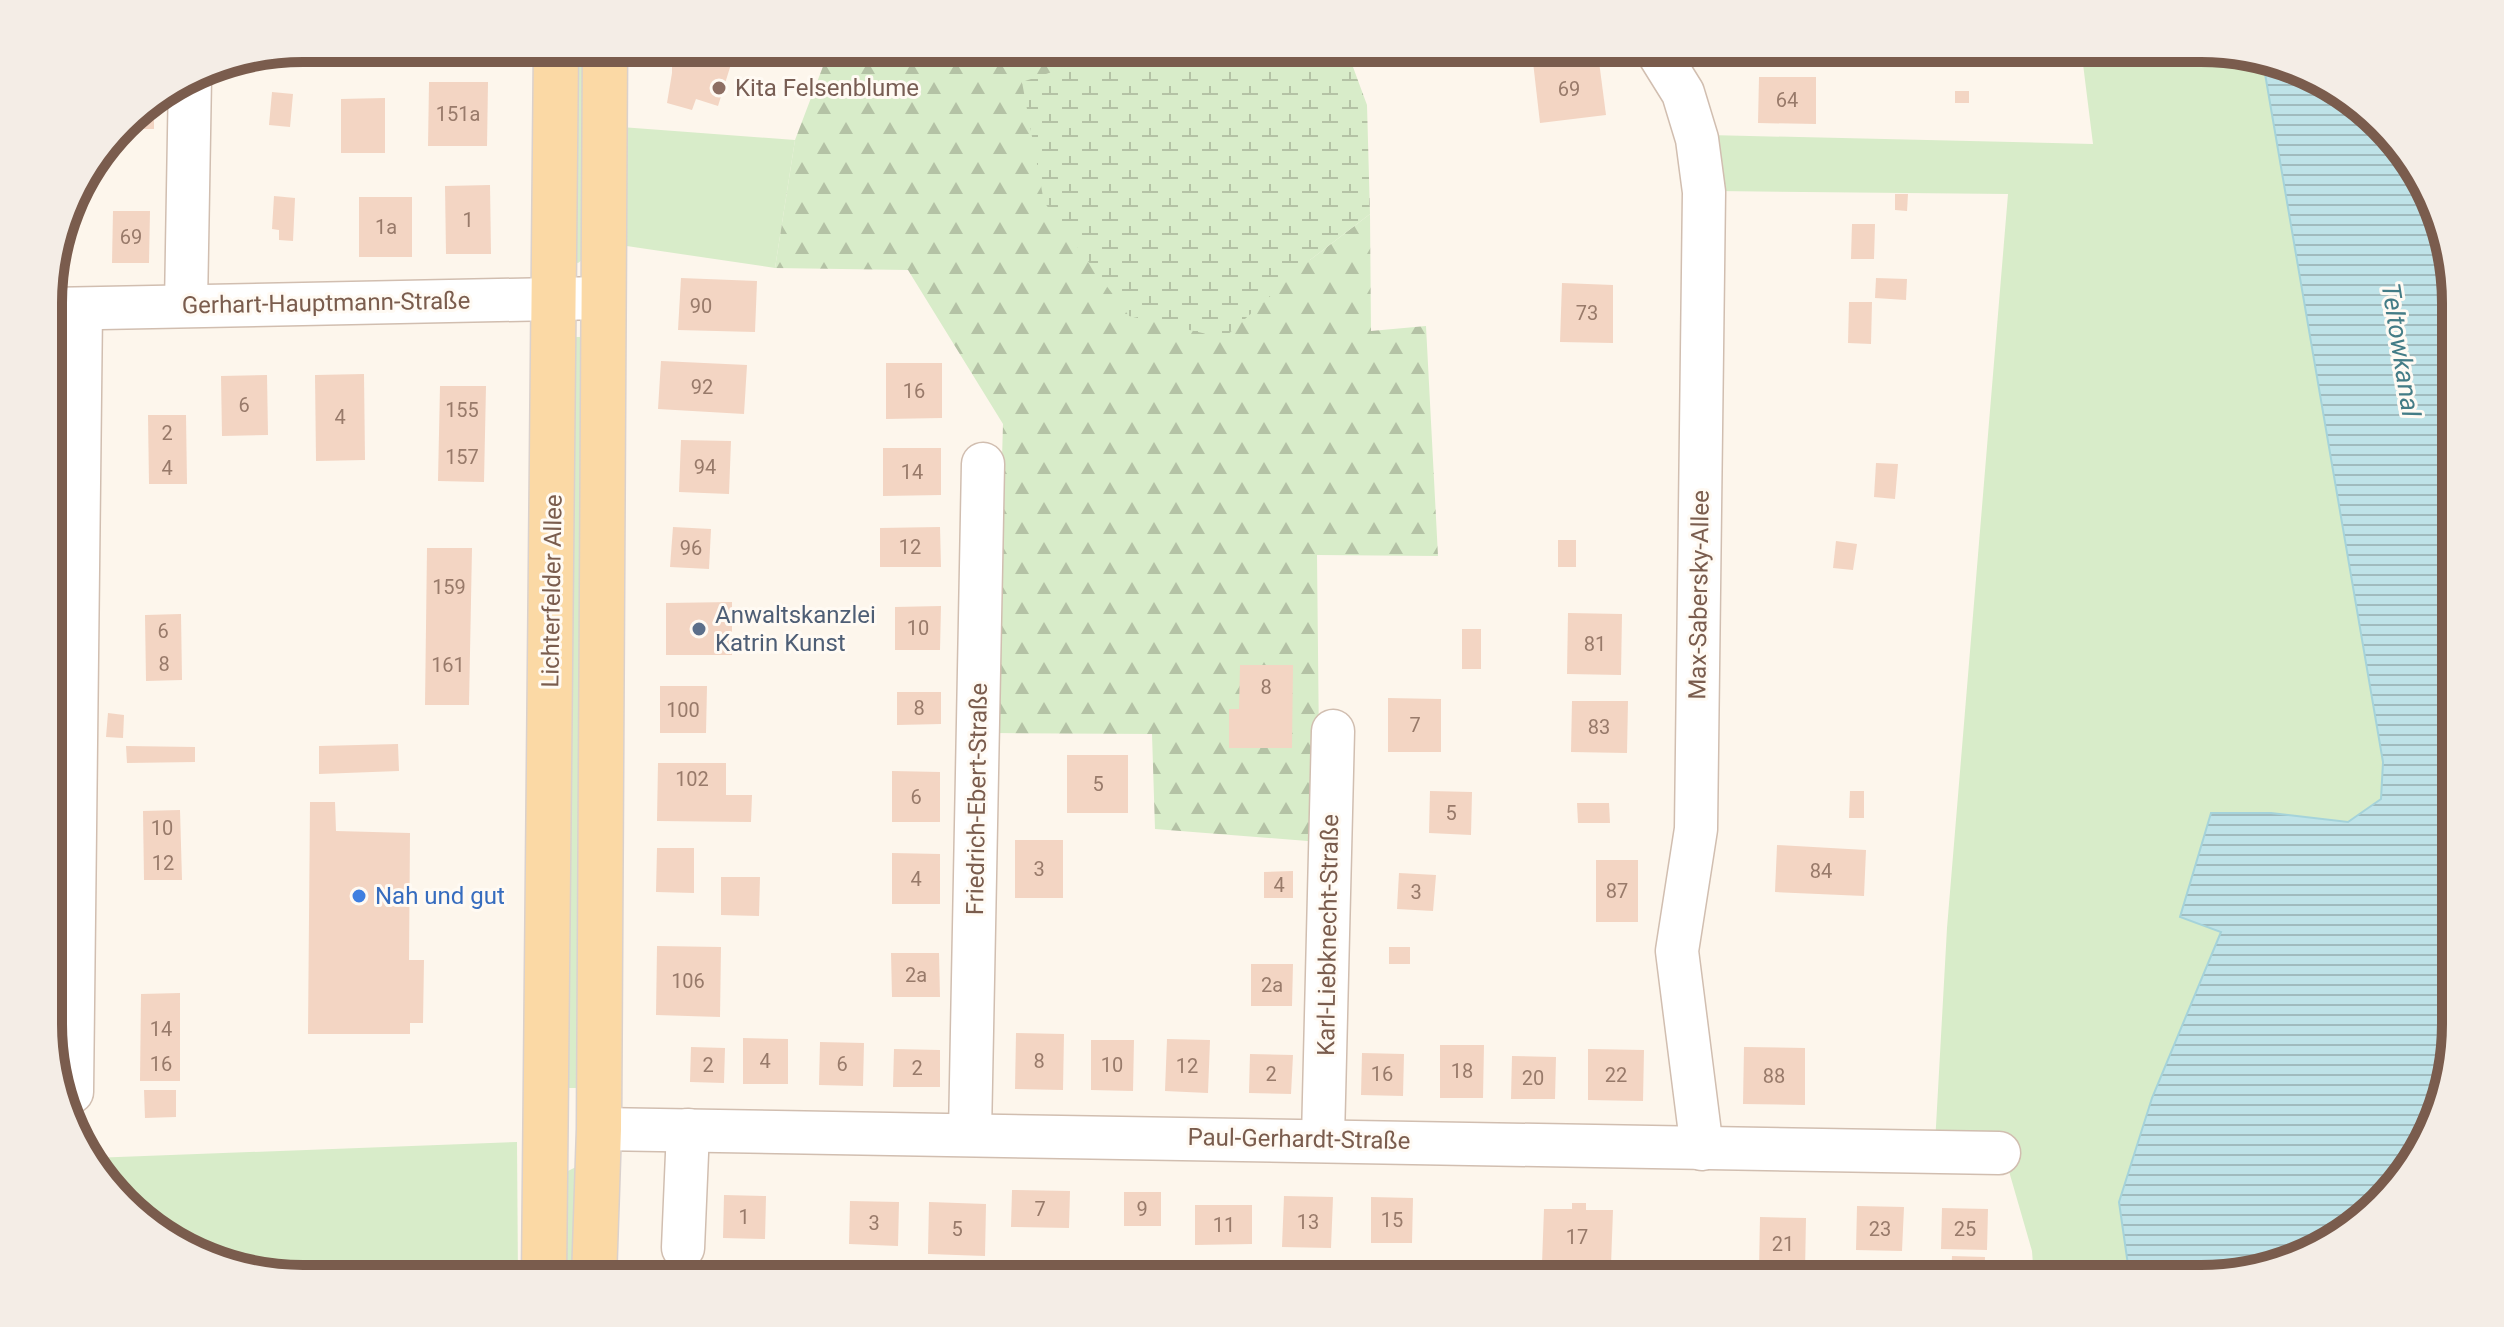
<svg xmlns="http://www.w3.org/2000/svg" width="2504" height="1327" font-family="Roboto,sans-serif">
  <defs>
    <pattern id="forest-firs" width="22" height="20" patternUnits="userSpaceOnUse" patternTransform="scale(2)"><rect width="22" height="20" fill="#d8ecc9"/><path d="M5 1l3.5 6h-7zM16 11l3.5 6h-7z" fill="#b4c2a5"/></pattern>
    <pattern id="wetland-marsh" width="20" height="14" patternUnits="userSpaceOnUse" patternTransform="scale(2)"><rect width="20" height="14" fill="#d8ecc9"/><path d="M1 5h8M5 5V1M11 12h8M15 12V8" fill="none" stroke="#b4c2a5"/></pattern>
    <pattern id="water-rules" width="6" height="5" patternUnits="userSpaceOnUse" patternTransform="scale(2)"><rect width="6" height="5" fill="#bfe3e8"/><path d="M0 2.5h6" fill="none" stroke="#a0bbbe"/></pattern>
  </defs>
  <rect width="100%" height="100%" fill="#fdf6ec"/>
  <g fill="#d8ecc9">
    <polygon points="572,48 595,48 582,260 578,263 574,262"/>
    <polygon points="2081,48 2201,48 2263,62 2383,762 2381,800 2348,822 2271,813 2211,814 2221,931 2152,1098 2119,1202 2130,1279 2034,1279 2032,1251 2002,1147 1935,1144 1947,928 2008,194 1716,191 1709,135 2093,144"/>
    <polygon points="621,127 795,140 775,268 620,245"/>
    <polygon points="567,337 586,337 584,1088 565,1088"/>
    <polygon points="517,1142 518,1279 303,1279 190,1253 100,1179 92,1158"/>
    <polygon points="578,1166 581,1279 557,1279 566,1172"/>
  </g>
  <polygon fill="url(#forest-firs)" points="830,48 1115,48 1109,53 1022,83 1310,260 1370,214 1371,331 1426,326 1438,556 1317,555 1320,842 1155,829 1152,734 994,733 1003,424 908,270 775,268 795,140"/>
  <polygon fill="url(#wetland-marsh)" points="1115,48 1346,48 1367,105 1370,214 1310,260 1224,338 1129,316 1044,202 1022,82 1109,53"/>
  <polygon fill="url(#water-rules)" stroke="#a5d3da" stroke-width="2" points="2263,62 2314,74 2413,161 2454,270 2456,1025 2430,1137 2342,1236 2218,1278 2130,1279 2119,1202 2152,1098 2221,932 2180,917 2211,813 2271,813 2348,822 2381,799 2383,762"/>
  <g fill="#f3d5c3">
    <polygon points="666,48 736,48 718,106 696,99 692,110 667,103 672,73 672,65 662,62"/>
    <polygon points="1598,54 1606,115 1540,123 1533,62"/>
    <polygon points="1759,77 1816,77 1816,124 1758,123"/>
    <polygon points="429,82 488,82 487,146 428,146"/>
    <rect x="1955" y="91" width="14" height="12"/>
    <polygon points="272,92 293,94 290,127 269,125"/>
    <polygon points="385,98 385,153 341,153 341,99"/>
    <polygon points="154,99 154,129 121,129 134,111"/>
    <polygon points="490,185 491,254 446,254 445,186"/>
    <polygon points="1895,194 1908,194 1907,211 1895,210"/>
    <polygon points="274,196 295,198 293,241 279,240 279,230 272,229"/>
    <rect x="359" y="197" width="53" height="60"/>
    <polygon points="113,211 150,211 149,263 112,263"/>
    <polygon points="1852,224 1875,224 1874,259 1851,259"/>
    <polygon points="681,278 757,281 755,332 678,330"/>
    <polygon points="1876,278 1907,279 1906,300 1875,298"/>
    <polygon points="1562,283 1613,285 1613,343 1560,342"/>
    <polygon points="1849,302 1872,302 1871,344 1848,343"/>
    <polygon points="661,361 747,365 744,414 658,409"/>
    <polygon points="886,363 942,363 942,418 886,419"/>
    <rect x="49" y="370" width="5" height="48"/>
    <polygon points="364,374 365,460 316,461 315,375"/>
    <polygon points="267,375 268,435 222,436 221,376"/>
    <polygon points="440,386 486,386 484,482 438,481"/>
    <polygon points="148,415 186,415 187,484 149,484"/>
    <polygon points="681,440 731,441 729,494 679,492"/>
    <polygon points="883,448 941,448 941,495 883,496"/>
    <polygon points="1876,463 1898,464 1895,499 1874,497"/>
    <polygon points="673,527 711,529 709,569 670,567"/>
    <polygon points="940,527 941,567 880,567 880,528"/>
    <rect x="1558" y="540" width="18" height="27"/>
    <polygon points="1836,541 1857,544 1853,570 1833,568"/>
    <polygon points="427,548 472,548 469,705 425,705"/>
    <polygon points="732,602 732,655 666,655 666,603"/>
    <polygon points="941,606 940,650 895,650 895,607"/>
    <polygon points="1568,613 1622,614 1621,675 1567,674"/>
    <polygon points="181,614 182,680 146,681 145,615"/>
    <rect x="1462" y="629" width="19" height="40"/>
    <polygon points="1240,665 1293,665 1292,748 1229,748 1229,709 1239,709"/>
    <polygon points="660,686 707,686 706,733 660,733"/>
    <polygon points="897,692 941,692 941,724 897,725"/>
    <polygon points="1388,698 1441,699 1441,752 1388,752"/>
    <polygon points="1572,701 1628,701 1627,753 1571,752"/>
    <polygon points="108,713 124,715 123,738 106,737"/>
    <polygon points="398,744 399,771 319,774 319,746"/>
    <polygon points="126,746 195,747 195,762 127,763"/>
    <rect x="1067" y="755" width="61" height="58"/>
    <polygon points="658,763 726,763 726,795 752,795 751,822 657,821"/>
    <polygon points="892,771 940,772 940,822 892,822"/>
    <polygon points="1430,791 1472,792 1471,835 1429,833"/>
    <polygon points="1850,791 1864,791 1864,818 1849,818"/>
    <polygon points="310,802 335,802 336,831 410,833 409,960 424,960 423,1023 410,1023 410,1034 308,1034"/>
    <polygon points="1577,803 1609,803 1610,823 1578,823"/>
    <polygon points="180,810 182,880 144,880 143,811"/>
    <rect x="1015" y="840" width="48" height="58"/>
    <polygon points="1777,845 1866,850 1864,896 1775,892"/>
    <polygon points="657,848 694,848 694,893 656,892"/>
    <polygon points="892,853 940,854 940,904 892,904"/>
    <rect x="1596" y="860" width="42" height="62"/>
    <polygon points="1293,871 1293,898 1264,898 1264,872"/>
    <polygon points="1399,873 1436,875 1433,911 1397,909"/>
    <polygon points="721,877 760,877 759,916 721,915"/>
    <polygon points="657,946 721,947 720,1017 656,1015"/>
    <rect x="1389" y="947" width="21" height="17"/>
    <polygon points="891,953 939,953 940,997 892,997"/>
    <polygon points="1251,964 1293,964 1292,1006 1251,1006"/>
    <polygon points="180,993 180,1081 140,1081 141,994"/>
    <polygon points="1016,1033 1064,1034 1063,1090 1015,1089"/>
    <polygon points="743,1038 788,1039 788,1084 743,1084"/>
    <polygon points="1167,1039 1210,1040 1208,1093 1165,1091"/>
    <polygon points="1091,1040 1134,1040 1133,1091 1091,1090"/>
    <polygon points="820,1042 864,1043 863,1086 819,1085"/>
    <polygon points="1440,1045 1484,1045 1483,1098 1440,1098"/>
    <polygon points="691,1047 725,1048 724,1083 690,1082"/>
    <polygon points="1744,1047 1805,1048 1805,1105 1743,1104"/>
    <polygon points="894,1049 940,1050 940,1087 893,1087"/>
    <polygon points="1588,1049 1644,1050 1643,1101 1588,1100"/>
    <polygon points="1362,1053 1404,1054 1403,1096 1361,1095"/>
    <polygon points="1250,1054 1293,1055 1291,1094 1249,1093"/>
    <polygon points="1512,1056 1556,1057 1555,1099 1511,1099"/>
    <polygon points="144,1090 176,1090 176,1117 145,1118"/>
    <polygon points="1012,1190 1070,1191 1069,1228 1011,1227"/>
    <rect x="1124" y="1192" width="37" height="34"/>
    <polygon points="724,1195 766,1196 765,1239 723,1238"/>
    <polygon points="1284,1196 1333,1197 1331,1248 1282,1247"/>
    <polygon points="1371,1197 1413,1198 1412,1243 1371,1243"/>
    <polygon points="850,1201 899,1202 898,1246 849,1244"/>
    <polygon points="929,1202 986,1204 985,1256 928,1254"/>
    <polygon points="1572,1203 1586,1203 1586,1210 1613,1210 1611,1265 1542,1264 1544,1209 1572,1209"/>
    <polygon points="1195,1205 1252,1205 1252,1244 1195,1245"/>
    <polygon points="1857,1206 1904,1207 1902,1251 1856,1250"/>
    <polygon points="1942,1208 1988,1209 1987,1250 1941,1249"/>
    <polygon points="1760,1217 1806,1218 1805,1272 1759,1271"/>
    <polygon points="1952,1256 1985,1257 1984,1279 1951,1279"/>
  </g>
  <g fill="none" stroke-linecap="round" stroke-linejoin="round">
    <g stroke="#d1beb0" stroke-width="45">
      <g id="minor">
        <polyline points="1655,48 1683,93 1697,139 1704,192 1696,829 1677,951 1702,1149"/>
        <polyline points="186,305 190,77"/>
        <polyline points="49,309 603,298"/>
        <polyline points="72,1092 81,309"/>
        <polyline points="599,1129 1999,1153"/>
        <polyline points="970,1134 983,464"/>
        <polyline points="1323,1138 1333,731"/>
        <polyline points="683,1248 688,1130"/>
      </g>
    </g>
    <g stroke="#dad1cd" stroke-width="47">
      <g id="major">
        <polyline points="544,1279 556,48"/>
        <polyline points="594,1279 599,1129 605,48"/>
      </g>
    </g>
    <use href="#minor" stroke="#fff" stroke-width="42"/>
    <use href="#major" stroke="#fbd9a5" stroke-width="44"/>
  </g>
  <circle fill="#8d6e63" stroke="#fffaf3" stroke-width="3" cx="719" cy="88" r="8"/>
  <circle fill="#5c6f8a" stroke="#fffaf3" stroke-width="3" cx="699" cy="629" r="8"/>
  <circle fill="#3f7fe0" stroke="#fffaf3" stroke-width="3" cx="359" cy="896" r="8"/>
  <g text-anchor="middle" dominant-baseline="central" stroke-width="6" stroke-linejoin="round" paint-order="stroke">
    <g font-size="20" fill="#987a6a">
      <text x="1569" y="89">69</text>
      <text x="1787" y="100">64</text>
      <text x="458" y="114">151a</text>
      <text x="468" y="220">1</text>
      <text x="386" y="227">1a</text>
      <text x="131" y="237">69</text>
      <text x="701" y="306">90</text>
      <text x="1587" y="313">73</text>
      <text x="702" y="387">92</text>
      <text x="914" y="391">16</text>
      <text x="244" y="405">6</text>
      <text x="462" y="410">155</text>
      <text x="340" y="417">4</text>
      <text x="167" y="433">2</text>
      <text x="462" y="457">157</text>
      <text x="705" y="467">94</text>
      <text x="167" y="468">4</text>
      <text x="912" y="472">14</text>
      <text x="910" y="547">12</text>
      <text x="691" y="548">96</text>
      <text x="449" y="587">159</text>
      <text x="918" y="628">10</text>
      <text x="163" y="631">6</text>
      <text x="1595" y="644">81</text>
      <text x="164" y="664">8</text>
      <text x="448" y="665">161</text>
      <text x="1266" y="687">8</text>
      <text x="919" y="708">8</text>
      <text x="683" y="710">100</text>
      <text x="1415" y="725">7</text>
      <text x="1599" y="727">83</text>
      <text x="692" y="779">102</text>
      <text x="1098" y="784">5</text>
      <text x="916" y="797">6</text>
      <text x="1451" y="813">5</text>
      <text x="162" y="828">10</text>
      <text x="163" y="863">12</text>
      <text x="1039" y="869">3</text>
      <text x="1821" y="871">84</text>
      <text x="916" y="879">4</text>
      <text x="1279" y="885">4</text>
      <text x="1617" y="891">87</text>
      <text x="1416" y="892">3</text>
      <text x="916" y="975">2a</text>
      <text x="688" y="981">106</text>
      <text x="1272" y="985">2a</text>
      <text x="161" y="1029">14</text>
      <text x="765" y="1061">4</text>
      <text x="1039" y="1061">8</text>
      <text x="161" y="1064">16</text>
      <text x="842" y="1064">6</text>
      <text x="708" y="1065">2</text>
      <text x="1112" y="1065">10</text>
      <text x="1187" y="1066">12</text>
      <text x="917" y="1068">2</text>
      <text x="1462" y="1071">18</text>
      <text x="1271" y="1074">2</text>
      <text x="1382" y="1074">16</text>
      <text x="1616" y="1075">22</text>
      <text x="1774" y="1076">88</text>
      <text x="1533" y="1078">20</text>
      <text x="1040" y="1209">7</text>
      <text x="1142" y="1209">9</text>
      <text x="744" y="1217">1</text>
      <text x="1392" y="1220">15</text>
      <text x="1308" y="1222">13</text>
      <text x="874" y="1223">3</text>
      <text x="1224" y="1225">11</text>
      <text x="957" y="1229">5</text>
      <text x="1880" y="1229">23</text>
      <text x="1965" y="1229">25</text>
      <text x="1577" y="1237">17</text>
      <text x="1783" y="1244">21</text>
    </g>
    <g font-size="24" fill="#785e54" stroke="#fffaf3" text-anchor="start">
      <text x="735" y="88">Kita Felsenblume</text>
    </g>
    <g font-size="24" fill="#7a5c4d" stroke="#fffaf3">
      <text transform="translate(326 303) rotate(-1)">Gerhart-Hauptmann-Straße</text>
      <text transform="translate(552 591) rotate(-89)">Lichterfelder Allee</text>
      <text transform="translate(1699 595) rotate(-89)">Max-Sabersky-Allee</text>
      <text transform="translate(977 799) rotate(-89)">Friedrich-Ebert-Straße</text>
      <text transform="translate(1328 935) rotate(-89)">Karl-Liebknecht-Straße</text>
      <text transform="translate(1299 1139) rotate(1)">Paul-Gerhardt-Straße</text>
    </g>
    <g font-size="24" fill="#4e5e75" stroke="#fffaf3" text-anchor="start">
      <text x="715" y="615">Anwaltskanzlei<tspan x="715" dy="28">Katrin Kunst</tspan></text>
    </g>
    <g font-size="24" fill="#366cbe" stroke="#fffaf3" text-anchor="start">
      <text x="375" y="896">Nah und gut</text>
    </g>
    <g font-size="26" font-style="italic" fill="#437c86" stroke="#fffaf3">
      <text transform="translate(2401 350) rotate(81)">Teltowkanal</text>
    </g>
  </g>
  <path d="M0 0H2504V1327H0ZM303 62H2201A241 241 0 0 1 2442 303V1024A241 241 0 0 1 2201 1265H303A241 241 0 0 1 62 1024V303A241 241 0 0 1 303 62Z" fill="#f4ede6" fill-rule="evenodd"/>
  <path fill="none" stroke="#7a5c4d" stroke-width="10" d="M303 62H2201A241 241 0 0 1 2442 303V1024A241 241 0 0 1 2201 1265H303A241 241 0 0 1 62 1024V303A241 241 0 0 1 303 62Z"/>
</svg>
